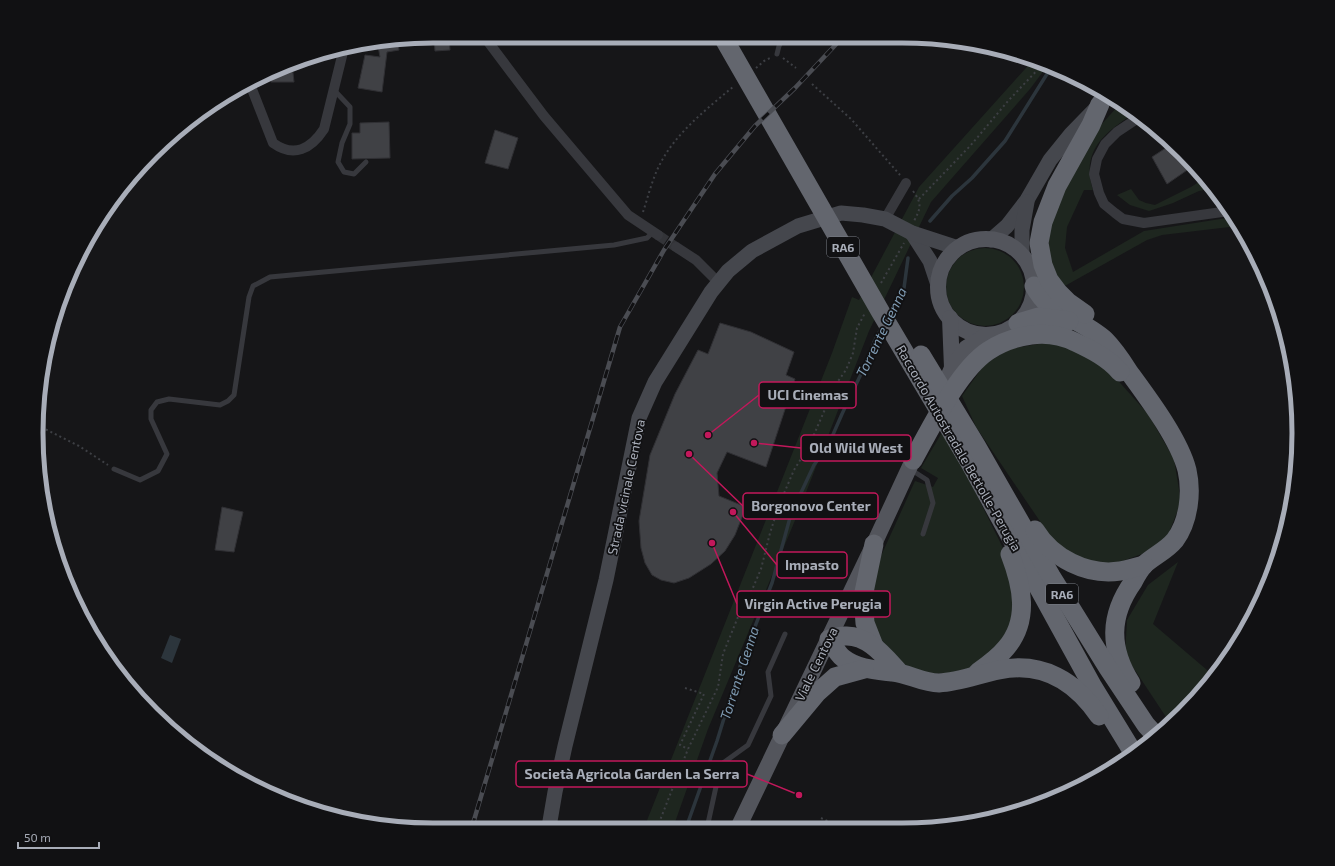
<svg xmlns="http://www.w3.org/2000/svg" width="1335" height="866" font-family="'Exo 2',sans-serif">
  <rect width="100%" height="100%" fill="#161618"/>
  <g fill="#1e261f">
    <polygon points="1034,59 1048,65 1030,89 931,202 869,331 796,518 708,729 673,828 644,828 832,353 852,297 859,300 919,187"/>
    <path d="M1119,105L1133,114C1103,134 1081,151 1093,190H1084L1067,227L1065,248L1073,272L1144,231L1233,217L1238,226L1162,235L1147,240L1063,287L1051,266L1048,248L1049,226L1062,189L1100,126Z"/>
    <polygon points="1205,178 1214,188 1199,191 1173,203 1149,211 1130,205 1117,195 1131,189 1139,200 1146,203 1155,205 1191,187"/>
    <circle cx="985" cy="287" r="39"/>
    <polygon points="1050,342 1090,355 1113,375 1148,414 1174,459 1181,502 1167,538 1142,554 1114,564 1077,559 1054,542 976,427 962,396 984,365 1009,349"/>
    <polygon points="944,429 1006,554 1017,599 1011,629 993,657 962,673 927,674 894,660 877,635 869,609 876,567 915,481 933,487 938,478 921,468"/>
    <polygon points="1178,562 1153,624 1214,676 1201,695 1170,723 1125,655 1127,620 1148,585"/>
  </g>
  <polygon fill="#2c353c" points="170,635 181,639 172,663 161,658"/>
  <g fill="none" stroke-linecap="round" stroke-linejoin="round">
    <g stroke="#2c353c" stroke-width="3.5">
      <polyline points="930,221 952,196 972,178 1005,141 1052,66"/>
      <polyline points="889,315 904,288 908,258"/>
      <polyline points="686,828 717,741 742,660 772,583 791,514 814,465 828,446 842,414 870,355 874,342 882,327"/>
    </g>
  </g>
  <g fill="#404145" stroke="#303034">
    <polygon points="381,39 397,39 399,50 387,52 382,92 358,88 365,55 380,57 377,40"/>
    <polygon points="434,39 449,39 450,50 435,51"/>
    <polygon points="292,64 294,82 271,82 270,74"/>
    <polygon points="389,122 390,158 352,159 352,133 360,133 360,123"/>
    <polygon points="495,130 518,138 508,169 485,163"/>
    <polygon points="1172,144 1193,166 1167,184 1152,157"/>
    <polygon points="720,323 751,332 794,352 786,375 795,379 766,467 727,452 717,473 719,496 746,507 735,535 725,551 711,564 689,578 674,583 661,580 652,575 645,563 641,548 639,521 650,455 675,394 698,350 708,354"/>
    <polygon points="222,507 243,512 234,552 215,550"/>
  </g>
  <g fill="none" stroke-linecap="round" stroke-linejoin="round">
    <polyline stroke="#333438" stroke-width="10" stroke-dasharray="10 5" stroke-linecap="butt" points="658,235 676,247"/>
    <g stroke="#3d3f44" stroke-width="2" stroke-dasharray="2 3" stroke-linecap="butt">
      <polyline points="783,58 796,68"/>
      <polyline points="756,68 764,61 770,58"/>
      <polyline points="812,84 851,119 900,175"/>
      <path d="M913,191C922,203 921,208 914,221"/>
      <polyline points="919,199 971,145 1008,101 1044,63"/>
      <path d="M643,212C648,197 652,180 659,166C675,133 707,109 734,86"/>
      <polyline points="881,283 904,243"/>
      <polyline points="37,425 79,446 108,465"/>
      <polyline points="759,498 765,502 779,505"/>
      <polyline points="765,502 769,510 777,513"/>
      <polyline points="685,688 704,694 680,745 688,749"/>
      <polyline points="821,818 838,826 838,829"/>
      <polyline points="657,828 688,749 718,687 723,654 742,607 752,590 761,569 770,533 779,505 794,470 809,446 836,384 846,370 853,353 857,328 865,313"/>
    </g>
    <g stroke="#37383d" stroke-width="5">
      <polyline points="777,54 779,46 783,39"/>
      <polyline points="334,90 350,107 350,124 342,143 338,162 344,172 354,174 366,162"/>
      <polyline points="114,469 140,480 158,471 167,454 151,419 151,410 157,402 169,399 220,405 228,401 234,395 249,297 253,286 270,277 614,245 647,238 653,232"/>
      <polyline points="910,469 927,480 933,503 923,534"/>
      <polyline points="707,828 719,773 723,763 748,745 771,696 768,672 785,634"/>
    </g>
    <g stroke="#37383d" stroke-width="10">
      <polyline points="486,39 544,116 628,215 658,235"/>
      <path d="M250,84L273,143C294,158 311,149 324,129L344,48"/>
      <polyline points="1138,118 1117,132 1105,144 1097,159 1094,174 1099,193 1104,204 1115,213 1123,219 1144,223 1229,211"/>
      <polyline points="885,219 906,183"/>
      <polyline points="676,247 696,260 719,283"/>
    </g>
    <g stroke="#45474d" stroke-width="15">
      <polyline points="912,233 930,261 938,285"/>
      <polyline points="991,240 1007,226 1027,200 1050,160 1071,134 1107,97"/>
      <polyline points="1022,255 1022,230 1027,202"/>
      <polyline points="549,827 555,792 565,746 606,580 639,418 655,382 711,292 728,271 752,251 798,226 841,213 863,215 885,219 912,233 958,248"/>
    </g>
    <g stroke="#53555c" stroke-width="16">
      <circle cx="986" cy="287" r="48"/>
      <polyline points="950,318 952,368"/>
      <polyline points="939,398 952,368 966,348 987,335"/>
      <polyline points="738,828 874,544 918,449"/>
    </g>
    <g stroke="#63666e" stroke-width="19">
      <polyline points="724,39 880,311 970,463 1093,687 1134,754"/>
      <path d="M1034,286C1038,293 1043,300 1049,305C1053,308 1058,310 1062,313C1076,321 1093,329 1105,340C1114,349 1122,361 1129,372C1148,398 1179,439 1187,470C1192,492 1189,521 1175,540C1167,550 1154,556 1145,564C1140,569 1136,576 1133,582C1109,616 1109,648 1131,683"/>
      <polyline points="1085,314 1068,302 1058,292 1049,280 1043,265 1039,243 1043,222 1057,186 1091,125 1100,104"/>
      <polyline points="1018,323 1038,317 1069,321"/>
      <polyline points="921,355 977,447 1051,576 1108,668 1146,725 1156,736"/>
      <path d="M913,460C931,428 958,371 988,351C1000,343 1017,337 1031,335C1046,333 1061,335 1075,342C1092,350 1108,358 1120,372"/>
      <path d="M1035,530C1052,558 1087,576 1120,571C1128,570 1136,567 1144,565"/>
      <polyline points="874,544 863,597 865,623 874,646"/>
      <path d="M978,672C988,665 998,658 1006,648C1030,620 1022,585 1010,554"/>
      <path d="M900,673C885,657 868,634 844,636C839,636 834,638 829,639C833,645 837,653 843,658C857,669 875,670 892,672C908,673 922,683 939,683C959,682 979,674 999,670C1042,661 1075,681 1099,716"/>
      <polyline points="782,735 817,693 835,677 864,669"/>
    </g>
    <g stroke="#4a4c52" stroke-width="4.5">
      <polyline id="rail" points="472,827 620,327 664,250 715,174 755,126 795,88 841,39"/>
    </g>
    <use href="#rail" stroke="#111113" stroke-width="3" stroke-dasharray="9" stroke-linecap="butt"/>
  </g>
  <g text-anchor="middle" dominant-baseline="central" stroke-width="3.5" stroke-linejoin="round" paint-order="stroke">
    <g fill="#111113" stroke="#7b7e86" stroke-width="1">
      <rect x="827" y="237" width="32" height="20" rx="3"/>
      <rect x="1046" y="584" width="32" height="20" rx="3"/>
    </g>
    <g font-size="12" font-weight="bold" fill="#a8adb8">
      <text x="843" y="247">RA6</text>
      <text x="1062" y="594">RA6</text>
    </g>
    <g font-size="13" fill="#a8adb8" stroke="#111113">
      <text transform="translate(959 448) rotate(60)">Raccordo Autostradale Bettolle-Perugia</text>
      <text transform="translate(626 487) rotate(-78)">Strada vicinale Centova</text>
      <text transform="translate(816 664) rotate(-64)">Viale Centova</text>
    </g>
    <g font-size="14" font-style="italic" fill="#7f9bb3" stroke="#111113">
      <text transform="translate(881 332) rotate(-64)">Torrente Genna</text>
      <text transform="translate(739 673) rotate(-72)">Torrente Genna</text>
    </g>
  </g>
  <path d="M0 0H1335V866H0ZM433 43H902A390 390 0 0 1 1292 433V433A390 390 0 0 1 902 823H433A390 390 0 0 1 43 433V433A390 390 0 0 1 433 43Z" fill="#111113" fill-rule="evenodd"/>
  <path fill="none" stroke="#a8adb8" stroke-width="5" d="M433 43H902A390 390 0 0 1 1292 433V433A390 390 0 0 1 902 823H433A390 390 0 0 1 43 433V433A390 390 0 0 1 433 43Z"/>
  <path fill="none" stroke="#c2185b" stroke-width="1.5" d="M708 435L759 395M754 443L801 448M689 454L743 506M733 512L777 565M712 543L737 604M799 795L747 774"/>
  <g fill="#c2185b" stroke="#111113" stroke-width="1.5">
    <circle cx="708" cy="435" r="4"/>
    <circle cx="754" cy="443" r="4"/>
    <circle cx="689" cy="454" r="4"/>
    <circle cx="733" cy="512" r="4"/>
    <circle cx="712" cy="543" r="4"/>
    <circle cx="799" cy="795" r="4"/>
  </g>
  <g fill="#111113" stroke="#c2185b" stroke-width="1.5">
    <rect x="759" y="382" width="97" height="26" rx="4"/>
    <rect x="801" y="435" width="110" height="26" rx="4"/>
    <rect x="743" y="493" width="135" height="26" rx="4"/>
    <rect x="777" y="552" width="70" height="26" rx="4"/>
    <rect x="737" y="591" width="153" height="26" rx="4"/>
    <rect x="516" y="761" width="231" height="26" rx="4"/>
  </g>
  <g font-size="14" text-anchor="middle" font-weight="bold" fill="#a8adb8">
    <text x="808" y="400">UCI Cinemas</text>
    <text x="856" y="453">Old Wild West</text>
    <text x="811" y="511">Borgonovo Center</text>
    <text x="812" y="570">Impasto</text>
    <text x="813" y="609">Virgin Active Perugia</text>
    <text x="632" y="779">Società Agricola Garden La Serra</text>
  </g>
  <path d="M18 842v6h81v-6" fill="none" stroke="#a8adb8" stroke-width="2"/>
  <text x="24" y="842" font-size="12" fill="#a8adb8" stroke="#111113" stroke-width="3" paint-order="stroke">50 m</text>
</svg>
